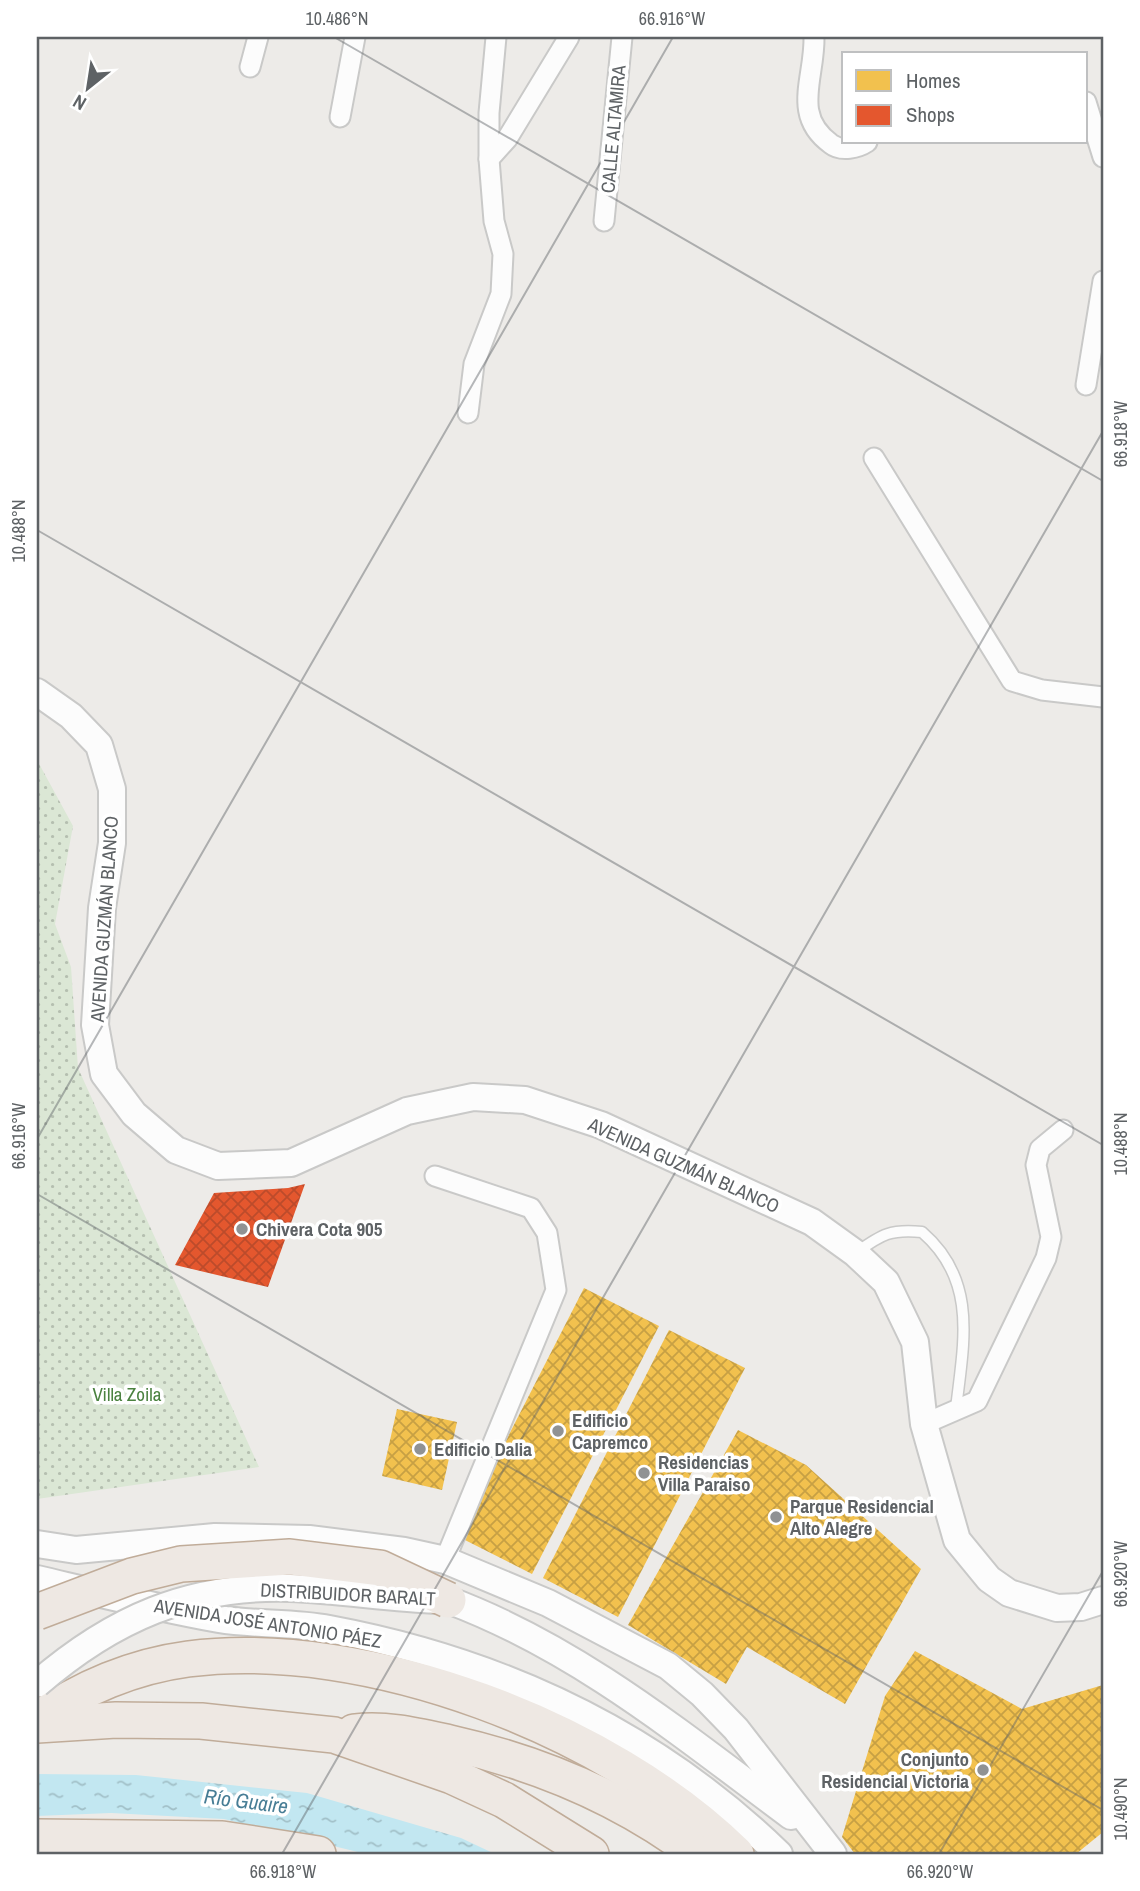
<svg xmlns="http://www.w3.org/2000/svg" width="1140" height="1891" font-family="'Archivo Narrow',sans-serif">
  <defs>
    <pattern id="park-dots" width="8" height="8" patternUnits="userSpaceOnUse" patternTransform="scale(1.75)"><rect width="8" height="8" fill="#dbe7d5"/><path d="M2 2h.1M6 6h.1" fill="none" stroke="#b5bfb0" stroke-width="1.8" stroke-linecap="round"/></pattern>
    <pattern id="water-ripples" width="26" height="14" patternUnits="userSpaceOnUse" patternTransform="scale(1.75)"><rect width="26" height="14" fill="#c2e7f1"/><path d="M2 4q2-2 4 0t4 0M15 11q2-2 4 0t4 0" fill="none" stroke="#a1bfc7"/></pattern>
    <pattern id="homes-cross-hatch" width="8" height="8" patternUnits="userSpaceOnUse" patternTransform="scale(1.75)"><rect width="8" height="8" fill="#f2c14e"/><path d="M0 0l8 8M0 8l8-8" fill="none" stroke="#c7a044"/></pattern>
    <pattern id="shops-cross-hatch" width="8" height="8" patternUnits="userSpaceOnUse" patternTransform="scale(1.75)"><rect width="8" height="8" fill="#e4572e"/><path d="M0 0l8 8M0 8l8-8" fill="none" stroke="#bc4b2b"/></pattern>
  </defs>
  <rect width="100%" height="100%" fill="#edebe8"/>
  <polygon fill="url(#park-dots)" points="37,760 73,826 55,924 71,967 78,1068 259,1467 37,1499"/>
  <polygon fill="url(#water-ripples)" points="37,1774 136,1775 307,1793 461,1838 495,1854 366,1854 224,1819 111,1813 37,1816"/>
  <g fill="url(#homes-cross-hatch)">
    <polygon points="584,1288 659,1326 532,1574 457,1536"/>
    <polygon points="669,1330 745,1368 618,1617 543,1578"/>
    <polygon points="397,1409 457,1422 442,1490 382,1476"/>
    <polygon points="738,1430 806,1465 921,1569 845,1704 747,1647 726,1684 628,1625"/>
    <polygon points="915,1651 1022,1709 1103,1685 1103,1832 1076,1854 855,1854 842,1837 885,1696"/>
  </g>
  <polygon fill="url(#shops-cross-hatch)" points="305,1184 268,1287 175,1265 214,1193 288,1188"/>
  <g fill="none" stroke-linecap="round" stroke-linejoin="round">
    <g stroke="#c9c9c8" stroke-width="13">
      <path id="lane" d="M857,1252C882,1234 891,1229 922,1232C979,1281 963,1345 956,1409"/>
    </g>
    <g stroke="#c9c9c8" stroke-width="23">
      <g id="street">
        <path d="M814,37C815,78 791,115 831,144C841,152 858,148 867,142"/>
        <polyline points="250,67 258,37"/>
        <polyline points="1086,102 1103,157"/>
        <polyline points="340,117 355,37"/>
        <polyline points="489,159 507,139 569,37"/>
        <polyline points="604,221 622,37"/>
        <polyline points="1086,385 1103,281"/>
        <polyline points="468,413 474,364 501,294 503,254 494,221 489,159 489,113 496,37"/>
        <polyline points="874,458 1012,681 1042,690 1103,697"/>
        <polyline points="435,1176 531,1208 547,1233 556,1290 445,1560"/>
        <polyline points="924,1424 977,1401 1046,1258 1051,1237 1036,1165 1040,1149 1063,1130"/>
      </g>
    </g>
    <g stroke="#c9c9c8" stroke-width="30">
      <g id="secondary">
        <polyline points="37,692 71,716 99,745 112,789 112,843 102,908 95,1025 104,1074 134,1114 176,1150 218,1166 291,1163 407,1111 473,1097 525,1100 601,1125 812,1222 855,1253 886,1282 915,1342 924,1424 957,1540 989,1579 1009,1593 1057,1608 1081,1607 1103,1600"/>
        <polyline points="37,1544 76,1550 215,1537 309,1539 404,1551 445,1560 548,1603 668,1666 702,1694 736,1729 833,1854"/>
        <path d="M37,1579C97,1593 158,1608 219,1619C255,1625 293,1622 329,1629C500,1661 653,1732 779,1854"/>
        <path d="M448,1600C577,1648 682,1735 791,1816"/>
      </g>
    </g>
    <g stroke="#c0ac99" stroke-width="38">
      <g id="highway">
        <path d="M37,1720C80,1688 135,1666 188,1659C367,1636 609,1729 736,1854"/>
        <polyline points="37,1725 116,1720 201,1721 334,1735 452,1776 504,1800 591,1854"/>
        <path d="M354,1732C387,1728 418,1736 450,1743C539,1763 623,1798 697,1854"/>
        <polyline points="37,1837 222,1839 318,1854"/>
      </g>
    </g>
    <use href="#lane" stroke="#fcfcfc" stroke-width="10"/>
    <use href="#street" stroke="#fcfcfc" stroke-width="19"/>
    <use href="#secondary" stroke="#fcfcfc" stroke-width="26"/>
    <use href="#highway" stroke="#eee8e3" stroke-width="35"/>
    <g stroke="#c9c9c8" stroke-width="30" stroke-linecap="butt">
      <path id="secondary-bridge" d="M37,1684C112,1619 189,1585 290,1588C340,1590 389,1598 439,1600"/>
    </g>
    <g stroke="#c0ac99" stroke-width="38" stroke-linecap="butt">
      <polyline id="highway-bridge" points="37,1612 132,1576 181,1564 290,1557 380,1568 448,1600"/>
    </g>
    <use href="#secondary-bridge" stroke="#fcfcfc" stroke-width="26"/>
    <use href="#highway-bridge" stroke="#eee8e3" stroke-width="35"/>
  </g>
  <path fill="none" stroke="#5e6265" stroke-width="2" stroke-opacity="0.45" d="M334,37L1103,481M37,530L1103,1145M37,1139L673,37M37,1194L1103,1810M282,1854L1103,431M939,1854L1103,1571"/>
  <g fill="#909293" stroke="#fff" stroke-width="2.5">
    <circle cx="242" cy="1229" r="7"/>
    <circle cx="558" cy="1431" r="7"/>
    <circle cx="420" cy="1449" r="7"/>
    <circle cx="644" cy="1473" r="7"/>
    <circle cx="776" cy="1517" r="7"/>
    <circle cx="983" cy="1770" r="7"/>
  </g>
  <g text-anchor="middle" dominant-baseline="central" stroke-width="7" stroke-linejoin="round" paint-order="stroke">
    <g font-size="19" fill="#5e6265" stroke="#fff">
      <text transform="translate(613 129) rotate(-85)">CALLE ALTAMIRA</text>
      <text transform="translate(104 919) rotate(-86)">AVENIDA GUZMÁN BLANCO</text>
      <text transform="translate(684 1165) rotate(24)">AVENIDA GUZMÁN BLANCO</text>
      <text transform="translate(348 1594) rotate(3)">DISTRIBUIDOR BARALT</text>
      <text transform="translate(268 1623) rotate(9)">AVENIDA JOSÉ ANTONIO PÁEZ</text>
    </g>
    <g font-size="19" font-weight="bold" fill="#5e6265" stroke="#fff" text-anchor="start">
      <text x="256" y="1229">Chivera Cota 905</text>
      <text x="572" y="1420">Edificio<tspan x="572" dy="22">Capremco</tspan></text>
      <text x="434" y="1449">Edificio Dalia</text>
      <text x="658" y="1462">Residencias<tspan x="658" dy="22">Villa Paraiso</tspan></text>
      <text x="790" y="1506">Parque Residencial<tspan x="790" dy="22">Alto Alegre</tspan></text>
      <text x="969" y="1759" text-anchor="end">Conjunto<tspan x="969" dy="22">Residencial Victoria</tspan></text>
    </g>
    <g font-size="19" fill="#4b8240" stroke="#fff">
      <text x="127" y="1394">Villa Zoila</text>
    </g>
    <g font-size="21" font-style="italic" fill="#477d95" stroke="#fff">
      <text transform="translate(246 1801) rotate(7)">Río Guaire</text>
    </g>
  </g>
  <rect width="1140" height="1891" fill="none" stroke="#ffffff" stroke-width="77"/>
  <rect x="842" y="52" width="245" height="91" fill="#ffffff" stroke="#bfc0c1" stroke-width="2"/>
  <rect x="856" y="70" width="35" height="21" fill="#f2c14e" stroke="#bfc0c1" stroke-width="2"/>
  <text x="906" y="88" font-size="21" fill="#5e6265">Homes</text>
  <rect x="856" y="105" width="35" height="21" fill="#e4572e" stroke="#bfc0c1" stroke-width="2"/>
  <text x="906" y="122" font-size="21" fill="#5e6265">Shops</text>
  <g transform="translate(88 88) rotate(210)" stroke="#ffffff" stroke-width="5" paint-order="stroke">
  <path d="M0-5L12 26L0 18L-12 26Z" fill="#5e6265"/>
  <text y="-10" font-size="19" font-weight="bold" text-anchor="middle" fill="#5e6265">N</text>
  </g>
  <rect x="38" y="38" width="1064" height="1815" fill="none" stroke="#5e6265" stroke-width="2.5"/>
  <g font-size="18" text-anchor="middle" fill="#5e6265">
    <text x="337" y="25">10.486°N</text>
    <text x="672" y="25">66.916°W</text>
    <text transform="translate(1121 434) rotate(-90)" y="6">66.918°W</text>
    <text transform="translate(19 531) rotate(-90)" y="6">10.488°N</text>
    <text transform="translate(19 1136) rotate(-90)" y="6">66.916°W</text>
    <text transform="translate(1121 1144) rotate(-90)" y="6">10.488°N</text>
    <text transform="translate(1121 1574) rotate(-90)" y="6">66.920°W</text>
    <text transform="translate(1121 1809) rotate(-90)" y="6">10.490°N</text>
    <text x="283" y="1878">66.918°W</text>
    <text x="940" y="1878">66.920°W</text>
  </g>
</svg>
